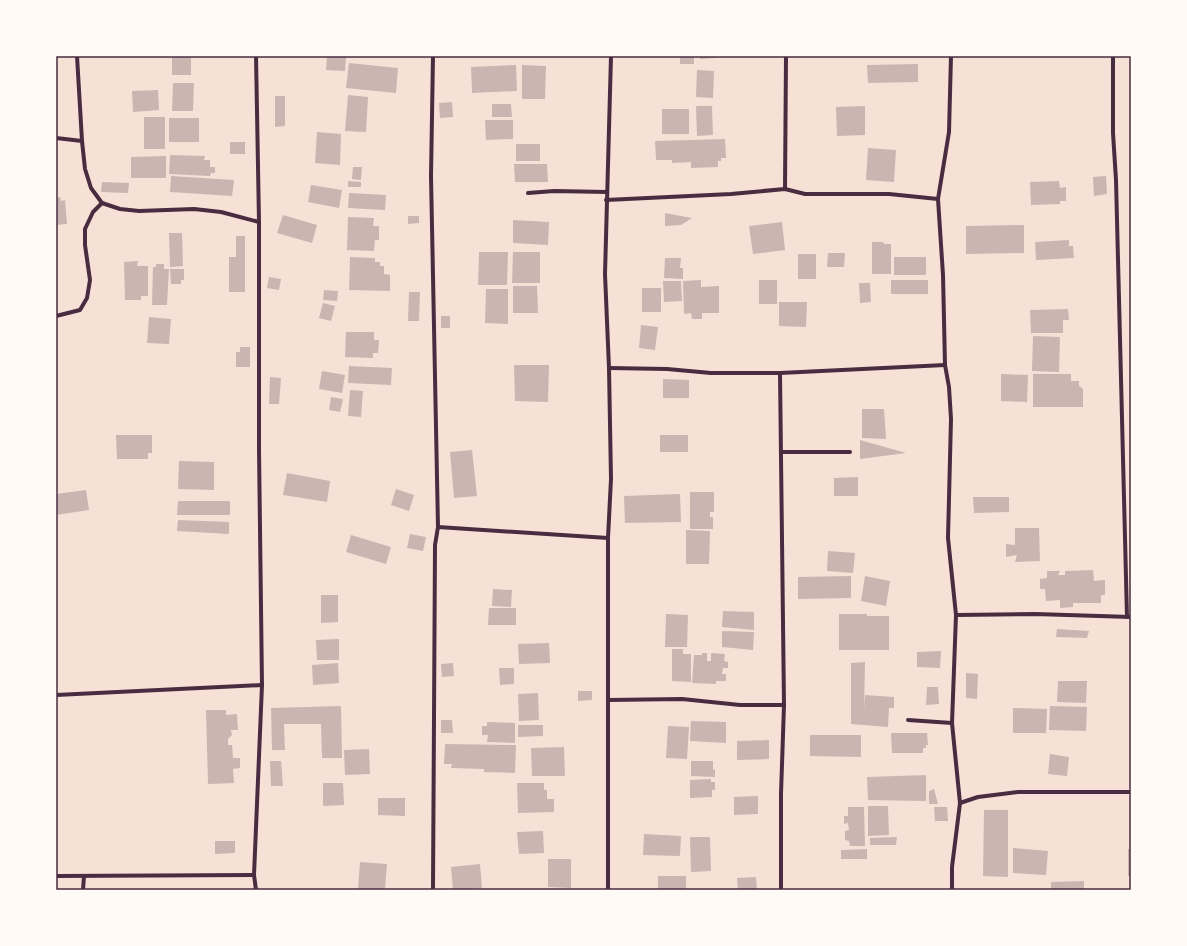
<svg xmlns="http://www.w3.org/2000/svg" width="1187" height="946" font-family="Roboto,sans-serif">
  <rect width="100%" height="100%" fill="#f7e1d7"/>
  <g fill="#ccb4b1">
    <rect x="172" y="56" width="19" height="19"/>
    <polygon points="327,56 346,56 345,71 326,70"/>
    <rect x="680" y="56" width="14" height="8"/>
    <polygon points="700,56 715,56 715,58 700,59"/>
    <polygon points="349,63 398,68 396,93 346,88"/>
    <polygon points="918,64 918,82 868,83 867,65"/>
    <polygon points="516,65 517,91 472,93 471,67"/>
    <polygon points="522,65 546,66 545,99 522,99"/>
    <polygon points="697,70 714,71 713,98 696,97"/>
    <polygon points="173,83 194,83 193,111 172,111"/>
    <polygon points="158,90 159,110 133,112 132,91"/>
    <polygon points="348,95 368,97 366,132 345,131"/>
    <polygon points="275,96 285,96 285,126 275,127"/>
    <polygon points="452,102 453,117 440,118 439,103"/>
    <polygon points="492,104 511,104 512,117 492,117"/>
    <polygon points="696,106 712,106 713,135 697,136"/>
    <polygon points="865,106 865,135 837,136 836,107"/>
    <rect x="662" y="109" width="27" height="25"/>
    <rect x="144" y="117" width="21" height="32"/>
    <rect x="169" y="118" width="30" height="24"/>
    <polygon points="485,120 513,120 513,139 486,140"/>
    <polygon points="317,132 341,134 340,165 315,163"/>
    <polygon points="725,139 726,158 721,158 721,161 718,161 718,167 691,168 691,162 672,163 672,160 656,160 655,141"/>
    <rect x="230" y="142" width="15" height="12"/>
    <rect x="516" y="144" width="24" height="17"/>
    <polygon points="868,148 896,150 894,182 866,180"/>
    <polygon points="170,155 205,156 204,160 210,160 210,167 215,167 215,173 211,173 210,176 169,174"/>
    <polygon points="166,156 166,178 131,178 131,157"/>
    <polygon points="514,164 547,164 548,182 515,182"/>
    <polygon points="353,167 362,167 361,180 352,179"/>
    <polygon points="171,176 234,180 232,196 170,192"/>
    <polygon points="1106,176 1107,194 1094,196 1093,177"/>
    <polygon points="348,181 361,182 361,187 348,187"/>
    <polygon points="1059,181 1060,188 1066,187 1066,201 1060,201 1060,204 1031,205 1030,182"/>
    <polygon points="102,182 129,183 128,193 101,192"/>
    <polygon points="311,185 342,190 339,208 308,202"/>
    <polygon points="349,193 386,195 385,210 348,208"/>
    <polygon points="56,197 60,197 61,201 65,200 67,224 56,225"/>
    <polygon points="665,213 692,218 681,225 665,226"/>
    <polygon points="283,215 317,225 312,243 277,233"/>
    <polygon points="408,216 419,216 419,223 408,224"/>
    <polygon points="348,217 374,218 373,226 379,226 379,240 375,240 374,251 347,250"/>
    <polygon points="513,220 549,222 548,245 513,243"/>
    <polygon points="782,222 785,250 753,254 749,226"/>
    <polygon points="1024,225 1024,253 966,254 966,226"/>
    <polygon points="169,233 182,233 183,266 170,267"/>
    <polygon points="236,236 245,236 245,292 229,292 229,257 236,257"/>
    <polygon points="1069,240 1069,246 1073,246 1074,258 1036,260 1035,242"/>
    <polygon points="872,242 883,242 884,244 891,244 891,274 872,274"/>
    <polygon points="479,252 508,252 507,285 478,285"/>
    <polygon points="513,252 540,252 540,283 512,283"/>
    <polygon points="828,253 845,253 844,267 827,267"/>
    <rect x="798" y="254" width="18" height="25"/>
    <polygon points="350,257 375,258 375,262 380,262 380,266 384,266 384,274 390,275 390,291 349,290"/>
    <rect x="894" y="257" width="32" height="18"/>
    <polygon points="665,258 681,258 680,268 683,268 683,279 664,278"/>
    <polygon points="138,261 137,266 148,266 148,296 141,296 141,300 125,300 124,262"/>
    <polygon points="156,264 164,264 164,269 169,269 167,305 152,305 153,267 156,267"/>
    <polygon points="170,269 184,269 184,280 181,280 181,284 171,284"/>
    <polygon points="269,277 281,279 279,290 267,288"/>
    <polygon points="701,280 701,287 719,286 719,313 702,313 702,319 692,319 691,313 684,314 683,281"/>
    <rect x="759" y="280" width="18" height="24"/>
    <rect x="891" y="280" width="37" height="14"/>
    <polygon points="663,281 681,281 682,301 664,302"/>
    <polygon points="859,283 870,283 871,302 860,303"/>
    <polygon points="513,286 537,286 538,313 513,313"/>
    <rect x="642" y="288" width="19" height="24"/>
    <polygon points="486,289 508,289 508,324 485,323"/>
    <polygon points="324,290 338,291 337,301 323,300"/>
    <polygon points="409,292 420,292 419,321 408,321"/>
    <polygon points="779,302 807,302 806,327 779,326"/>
    <polygon points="323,303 335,306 331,321 319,318"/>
    <polygon points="1068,309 1069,320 1063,320 1063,333 1031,333 1030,310"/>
    <rect x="441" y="316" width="9" height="12"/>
    <polygon points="149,317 171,319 169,344 147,343"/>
    <polygon points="641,325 658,327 655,350 639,348"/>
    <polygon points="346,332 374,332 374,340 379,340 378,353 373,353 373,358 345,357"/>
    <polygon points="1033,336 1060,337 1059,372 1032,371"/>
    <polygon points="240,347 250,347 250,367 236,367 236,352 240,352"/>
    <polygon points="514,365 549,365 548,402 515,401"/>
    <polygon points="349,366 392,368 391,385 348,383"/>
    <polygon points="322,371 345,375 342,393 319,389"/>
    <polygon points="1001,374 1028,375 1027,402 1001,401"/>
    <polygon points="1033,374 1071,374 1071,381 1079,381 1079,386 1083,389 1083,407 1033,407"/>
    <polygon points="270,377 281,378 279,404 269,404"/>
    <polygon points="663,379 689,380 689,398 663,398"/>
    <polygon points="350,390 363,391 361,417 348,416"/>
    <polygon points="331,397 343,399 340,412 329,410"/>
    <polygon points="862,409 884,409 886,439 862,438"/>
    <polygon points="116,435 152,435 152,453 148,453 148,459 117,459"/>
    <rect x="660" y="435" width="28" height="17"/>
    <polygon points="860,440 906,453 860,459"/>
    <polygon points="472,450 477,496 454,498 450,452"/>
    <polygon points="179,461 214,462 214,490 178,489"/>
    <polygon points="287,473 330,481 327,502 283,495"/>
    <polygon points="858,477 858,496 834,496 834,478"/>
    <polygon points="396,489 414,495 409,511 391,505"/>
    <polygon points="86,490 89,510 56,515 56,494"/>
    <polygon points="690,492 714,492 714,512 710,512 710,517 713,517 713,529 690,529"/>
    <polygon points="680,494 681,522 625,523 624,496"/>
    <polygon points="973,497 1009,497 1009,512 974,513"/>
    <polygon points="178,501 230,501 230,515 177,515"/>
    <polygon points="178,520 229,522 229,534 177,531"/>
    <polygon points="1015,528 1039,528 1040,561 1015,562 1017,555 1006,557 1006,544 1015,545"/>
    <polygon points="686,530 710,531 709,564 686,564"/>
    <polygon points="410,534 426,537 423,551 407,548"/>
    <polygon points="351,535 391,547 386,564 346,552"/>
    <polygon points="828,551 855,553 853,573 827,571"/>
    <polygon points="1093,570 1094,581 1105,580 1105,595 1101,595 1101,603 1073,603 1073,607 1060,608 1060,600 1046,601 1045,589 1040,589 1040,579 1047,578 1047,571 1060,571 1058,575 1065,575 1065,571"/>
    <polygon points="851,576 851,598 798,599 798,577"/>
    <polygon points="865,576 890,581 886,606 861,601"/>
    <polygon points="493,589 512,590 511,607 492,606"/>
    <polygon points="321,595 338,595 338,622 321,623"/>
    <polygon points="489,608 516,608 516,625 488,625"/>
    <polygon points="723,611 754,612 754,630 722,627"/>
    <polygon points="666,614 688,615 687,647 665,647"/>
    <polygon points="839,614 867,614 867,616 889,616 889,650 839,650"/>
    <polygon points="1057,629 1089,631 1087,638 1056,637"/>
    <polygon points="722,631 754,632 753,650 722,647"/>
    <polygon points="339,639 339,660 317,660 316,640"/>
    <polygon points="549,643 550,663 519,664 518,644"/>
    <polygon points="672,649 683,649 683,654 691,654 691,682 672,681"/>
    <polygon points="941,651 940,668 917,667 917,652"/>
    <polygon points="702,653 707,653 707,661 711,661 711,653 725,654 724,661 728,662 728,668 723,668 722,674 726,674 726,681 716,681 716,684 692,683 694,655 702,655"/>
    <polygon points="865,662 864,710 865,695 894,697 894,708 889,708 888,727 851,724 851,663"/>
    <polygon points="338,663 339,683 313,685 312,665"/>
    <polygon points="453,663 454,676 442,677 441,664"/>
    <polygon points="499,668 514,668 514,684 500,685"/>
    <polygon points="966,673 978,674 977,699 966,698"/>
    <polygon points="1058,681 1087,681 1086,703 1057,702"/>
    <polygon points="927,687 938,687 939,704 926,705"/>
    <polygon points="578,691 592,691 592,700 578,701"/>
    <polygon points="538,693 539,720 519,721 518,694"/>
    <polygon points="341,706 342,758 322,758 321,724 284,724 285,750 272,750 271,708"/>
    <polygon points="1050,706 1087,707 1086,731 1049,730"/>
    <polygon points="1013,708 1047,709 1046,733 1013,733"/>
    <polygon points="206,710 226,710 226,715 237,714 238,730 231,730 232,735 228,739 228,745 232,745 233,758 240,758 240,768 233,769 234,783 208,784"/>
    <polygon points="441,720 452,720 453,733 441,733"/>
    <polygon points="691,721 726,722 726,743 690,741"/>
    <polygon points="487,722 515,723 515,743 487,742 488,735 482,735 482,726 487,726"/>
    <polygon points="518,725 543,725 543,736 518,737"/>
    <polygon points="668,726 689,727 687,759 666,758"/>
    <polygon points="891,733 927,733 928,745 926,745 926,748 923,748 923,753 892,753"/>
    <polygon points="810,735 861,735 861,757 810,756"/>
    <polygon points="769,740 769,759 737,760 737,741"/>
    <polygon points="445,744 516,745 515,773 484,772 484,769 451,768 452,764 444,764"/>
    <polygon points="564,747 565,776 532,776 531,748"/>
    <polygon points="369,749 370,774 345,775 344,750"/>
    <polygon points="1050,754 1069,757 1067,776 1048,774"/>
    <polygon points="270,761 281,761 283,786 271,786"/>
    <polygon points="691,761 713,761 713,770 715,769 715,777 691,776"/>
    <polygon points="926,775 926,801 868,800 867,777"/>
    <polygon points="711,779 711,782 715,782 715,790 712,790 712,797 690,798 690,780"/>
    <polygon points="323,783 343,783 344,805 323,806"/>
    <polygon points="517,783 544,783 544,790 547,790 547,799 554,799 554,812 518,813"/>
    <polygon points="934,789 938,804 929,804 929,791"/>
    <polygon points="758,796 758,814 734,815 734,797"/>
    <polygon points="378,798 405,798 405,816 378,815"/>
    <polygon points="868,806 888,806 889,835 868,836"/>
    <polygon points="848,807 864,807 865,846 850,846 849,841 845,840 845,831 849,830 848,823 844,824 844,816 848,816"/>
    <polygon points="934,807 947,807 948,821 935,821"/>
    <polygon points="984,810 1008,810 1008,877 983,876"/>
    <polygon points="543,831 544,853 519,854 517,832"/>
    <polygon points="644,834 681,836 680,856 643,855"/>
    <polygon points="690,837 710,837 711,871 691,872"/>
    <polygon points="897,837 896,845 870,845 870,838"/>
    <polygon points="215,841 235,841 235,853 215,854"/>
    <polygon points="1013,848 1048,851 1046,875 1013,873"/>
    <polygon points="867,849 867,859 841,859 841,850"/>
    <rect x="1128" y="849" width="3" height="27"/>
    <polygon points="548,859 571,859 571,888 548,887"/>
    <polygon points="360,862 387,864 385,890 358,890"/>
    <polygon points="480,864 482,888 453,890 451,867"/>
    <rect x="658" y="876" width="28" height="14"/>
    <polygon points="756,877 757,890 738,890 737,878"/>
    <polygon points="1084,881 1084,890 1051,890 1051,882"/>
  </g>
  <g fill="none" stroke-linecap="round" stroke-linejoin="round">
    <g stroke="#4a2c40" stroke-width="4">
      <polyline points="77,56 82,141 85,169 91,188 102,203 120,209 139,211 194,209 221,212 259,222 259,450 262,685 254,875 256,890"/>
      <polyline points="256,56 259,222"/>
      <polyline points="433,56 431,176 438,527 435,545 433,890"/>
      <polyline points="951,56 949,132 938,199 943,275 945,365 949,387 951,419 948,538 956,615 952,723 960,803 952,867 952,890"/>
      <polyline points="1113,56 1113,133 1116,180 1127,617"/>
      <polyline points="56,138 82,141"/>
      <polyline points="785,189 786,56"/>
      <polyline points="528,193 554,191 607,192"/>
      <polyline points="606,200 731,194 785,189 805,194 889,194 938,199"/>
      <polyline points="56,316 80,310 87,298 90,280 85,245 85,229 93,212 102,203"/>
      <polyline points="609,368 667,369 711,373 780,373 945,365"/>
      <polyline points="780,373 784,705 781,794 781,890"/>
      <polyline points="781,452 850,452"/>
      <polyline points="438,527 608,538 608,890"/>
      <polyline points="608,538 611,479 609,368 605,274 611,56"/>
      <polyline points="956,615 1035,614 1131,617"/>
      <polyline points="56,695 262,685"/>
      <polyline points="608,700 682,699 740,705 784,705"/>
      <polyline points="908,720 952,723"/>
      <polyline points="960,803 978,797 1018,792 1131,792"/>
      <polyline points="56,876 254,875"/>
      <polyline points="83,890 84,876"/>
    </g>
  </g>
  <rect width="1187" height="946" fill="none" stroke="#fffaf5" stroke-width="114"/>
  <rect x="57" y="57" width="1073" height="832" fill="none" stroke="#4a2c40" stroke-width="1.5"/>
</svg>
